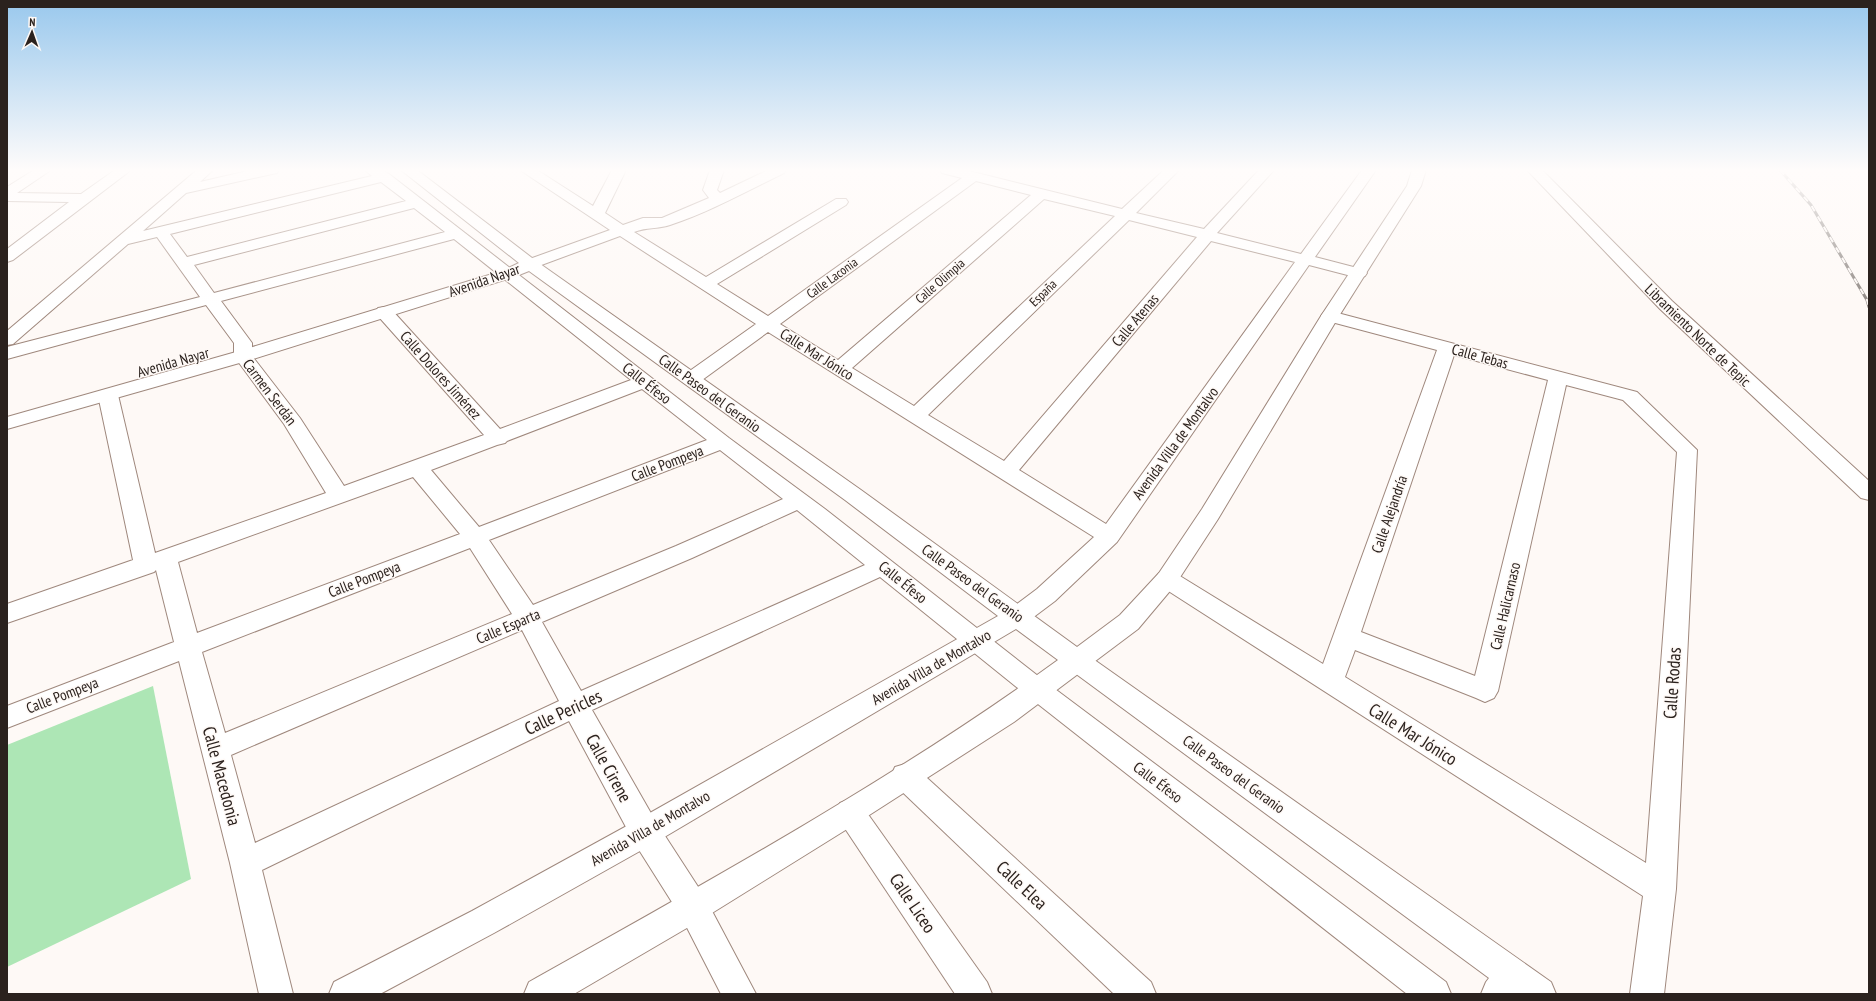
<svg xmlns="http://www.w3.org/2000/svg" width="1876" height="1001" font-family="'PT Sans Narrow',sans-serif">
  <rect width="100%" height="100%" fill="#fef9f6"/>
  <polygon fill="#ade6b5" points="153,686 191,879 7,967 7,745"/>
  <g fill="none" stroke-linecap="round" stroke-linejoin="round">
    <g stroke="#9f887d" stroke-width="2">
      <g id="street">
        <polygon points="34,170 51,170 17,193 81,194 115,170 131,170 13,260 7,262 7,249 69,202 7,201 7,187"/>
        <path d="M197,170H213L200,182L252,170H279L277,173L272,174L186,193L143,231L372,176L365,170H382L389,174L729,438L825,509L1047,683L1446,982L1451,994H1407L1029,697L880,577L592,710L656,822L704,896L756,994H721L682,918L634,842L569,721L262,870L293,994H259L230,863L179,661L7,728V706L174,642L156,570L154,572L7,623V604L133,560L98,395L101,391L108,389L115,391L118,395L155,553L326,493L284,424L234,356V343L206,305L7,359V347L200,297L157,237L128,244L13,344L7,345V331ZM381,182L406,201L187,257L170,234ZM414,208L445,232L214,293L194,265ZM454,239L631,380L500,429L390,308L384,307L378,308L375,312L378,316L484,435L344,486L300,418L252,356V343L221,301ZM642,389L707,440L479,527L431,470L497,445L505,443L507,441ZM720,450L783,499L676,546L533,605L489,540ZM413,477L460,534L197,633L178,562ZM797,510L865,565L581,691L542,622L692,558ZM470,548L512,614L225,733L202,652ZM522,630L559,701L255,843L231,755Z"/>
        <path d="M520,170H537L593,206L612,170H626L605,213L623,225L643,218H662L709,198L703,190L710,170H724L717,190L720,193L768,170H786L784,173C747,191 709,212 670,225C658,229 647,227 634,232L706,277L836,199H846L848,202L846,205L717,284L768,316L962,178L942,173L940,170H965L1122,209L1164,170H1179L1136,213L1204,229L1259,170H1274L1217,233L1301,254L1362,170H1376L1315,257L1365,270L1367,273L1365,276L1359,278L1309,265L1117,542L1055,601L1027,622L1018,625L1009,622L1006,616L1009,610L1037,589L1094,537L768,332L698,383L691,385L684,383L681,379L684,375L756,324L620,236L536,267L530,269L524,267L522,264L524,261L610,230ZM976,181L1031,195L838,360L780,324ZM1044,199L1115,216L914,406L852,368ZM1129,220L1197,237L1004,461L928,415ZM1211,241L1295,262L1106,524L1019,470Z"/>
        <path d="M1330,311L1637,392L1697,450L1676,889L1664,994H1630L1643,896L1159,585L1155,579L1159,573L1167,570L1175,573L1323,664L1437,350L1324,320L1321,316L1324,312ZM1454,355L1548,380L1475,676L1361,632ZM1566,385L1623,400L1677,452L1646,863L1345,677L1355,650L1476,698L1485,702L1494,698L1498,691Z"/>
        <polygon points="1077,651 1086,654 1551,982 1556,994 1481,994 1486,982 1489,978 1068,668 1064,661 1068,654"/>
        <polygon points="905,764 915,767 1151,982 1156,994 1114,994 895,785 891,776 895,767"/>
        <polygon points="850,799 860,803 987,982 992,994 955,994 840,821 835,812 840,803"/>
      </g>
    </g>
    <g stroke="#9f887d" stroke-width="2">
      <path id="secondary" d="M401,170H417L536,261L861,490L1077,647L1120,615L1159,573L1202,509L1321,316L1407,186L1412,170H1426L1421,186L1339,316L1218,519L1175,585L1138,629L1014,722L860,821L704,918L574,994H524L529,982C709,881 891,781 1058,660L1016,629L656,842L494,933L380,994H329L334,982L472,911L634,822L998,616L845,500L529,271L514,277L250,360L7,429V417L236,352L502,271L519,263Z"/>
    </g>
    <g stroke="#9f887d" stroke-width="2">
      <polygon id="highway" points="1527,170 1542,170 1672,301 1869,481 1869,500 1861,498 1660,309"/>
    </g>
    <use href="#street" fill="#fff" fill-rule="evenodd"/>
    <use href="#secondary" fill="#fff" fill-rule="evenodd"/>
    <use href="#highway" fill="#fff" fill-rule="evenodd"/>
    <g stroke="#8a837f" stroke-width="3">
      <polyline id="rail" points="1780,170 1811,205 1867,300 1869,307"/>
    </g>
    <use href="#rail" stroke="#fef9f6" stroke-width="2" stroke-dasharray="6" stroke-linecap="butt"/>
  </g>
  <linearGradient id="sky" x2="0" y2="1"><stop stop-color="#99c8ed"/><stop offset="0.55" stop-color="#fffcfb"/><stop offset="1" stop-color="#fffcfb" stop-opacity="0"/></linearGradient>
  <rect width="1876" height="310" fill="url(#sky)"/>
  <g text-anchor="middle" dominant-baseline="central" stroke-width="3" stroke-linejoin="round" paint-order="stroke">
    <g font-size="13" fill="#2b221e" stroke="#fef9f6">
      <text transform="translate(832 278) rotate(-36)">Calle Laconia</text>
      <text transform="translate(940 281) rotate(-41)">Calle Olimpia</text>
      <text transform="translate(1043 293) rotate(-44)">España</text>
    </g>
    <g font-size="15" fill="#2b221e" stroke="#fef9f6">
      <text transform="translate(484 280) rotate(-19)">Avenida Nayar</text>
      <text transform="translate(1135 320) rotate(-50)">Calle Atenas</text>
      <text transform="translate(1698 335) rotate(44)">Libramiento Norte de Tepic</text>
      <text transform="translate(817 354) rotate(32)">Calle Mar Jónico</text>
      <text transform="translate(1480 356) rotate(15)">Calle Tebas</text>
      <text transform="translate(173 362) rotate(-16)">Avenida Nayar</text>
      <text transform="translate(441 375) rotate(48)">Calle Dolores Jiménez</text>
      <text transform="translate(647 383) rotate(38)">Calle Éfeso</text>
      <text transform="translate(270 392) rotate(53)">Carmen Serdán</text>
      <text transform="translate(710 393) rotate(36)">Calle Paseo del Geranio</text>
      <text transform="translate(1175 443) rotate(-54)">Avenida Villa de Montalvo</text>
      <text transform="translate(667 463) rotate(-21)">Calle Pompeya</text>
      <text transform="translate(1389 514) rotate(-71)">Calle Alejandría</text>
      <text transform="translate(364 579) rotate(-21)">Calle Pompeya</text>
      <text transform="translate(903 582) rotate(39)">Calle Éfeso</text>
      <text transform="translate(973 583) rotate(36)">Calle Paseo del Geranio</text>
      <text transform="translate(1505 606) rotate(-77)">Calle Halicarnaso</text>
      <text transform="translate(508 626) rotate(-23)">Calle Esparta</text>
      <text transform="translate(931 667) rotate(-30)">Avenida Villa de Montalvo</text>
      <text transform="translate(62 695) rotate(-21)">Calle Pompeya</text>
      <text transform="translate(1234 774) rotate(36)">Calle Paseo del Geranio</text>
      <text transform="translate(1158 782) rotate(37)">Calle Éfeso</text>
      <text transform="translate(650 828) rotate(-30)">Avenida Villa de Montalvo</text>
    </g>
    <g font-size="18" fill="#2b221e" stroke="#fef9f6">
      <text transform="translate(1672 683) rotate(-86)">Calle Rodas</text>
      <text transform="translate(563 712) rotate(-25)">Calle Pericles</text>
      <text transform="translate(1413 734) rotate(32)">Calle Mar Jónico</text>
      <text transform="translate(609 768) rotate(61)">Calle Cirene</text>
      <text transform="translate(222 776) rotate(75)">Calle Macedonia</text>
      <text transform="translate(1022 885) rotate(43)">Calle Elea</text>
      <text transform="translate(913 903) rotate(56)">Calle Liceo</text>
    </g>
  </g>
  <rect width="1876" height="1001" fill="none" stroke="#2b221e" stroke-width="16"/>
  <g transform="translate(32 32) rotate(2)" stroke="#fef9f6" stroke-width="3" paint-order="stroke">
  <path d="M0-3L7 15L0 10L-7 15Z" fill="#2b221e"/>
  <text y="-6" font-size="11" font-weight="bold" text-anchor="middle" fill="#2b221e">N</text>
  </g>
</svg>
